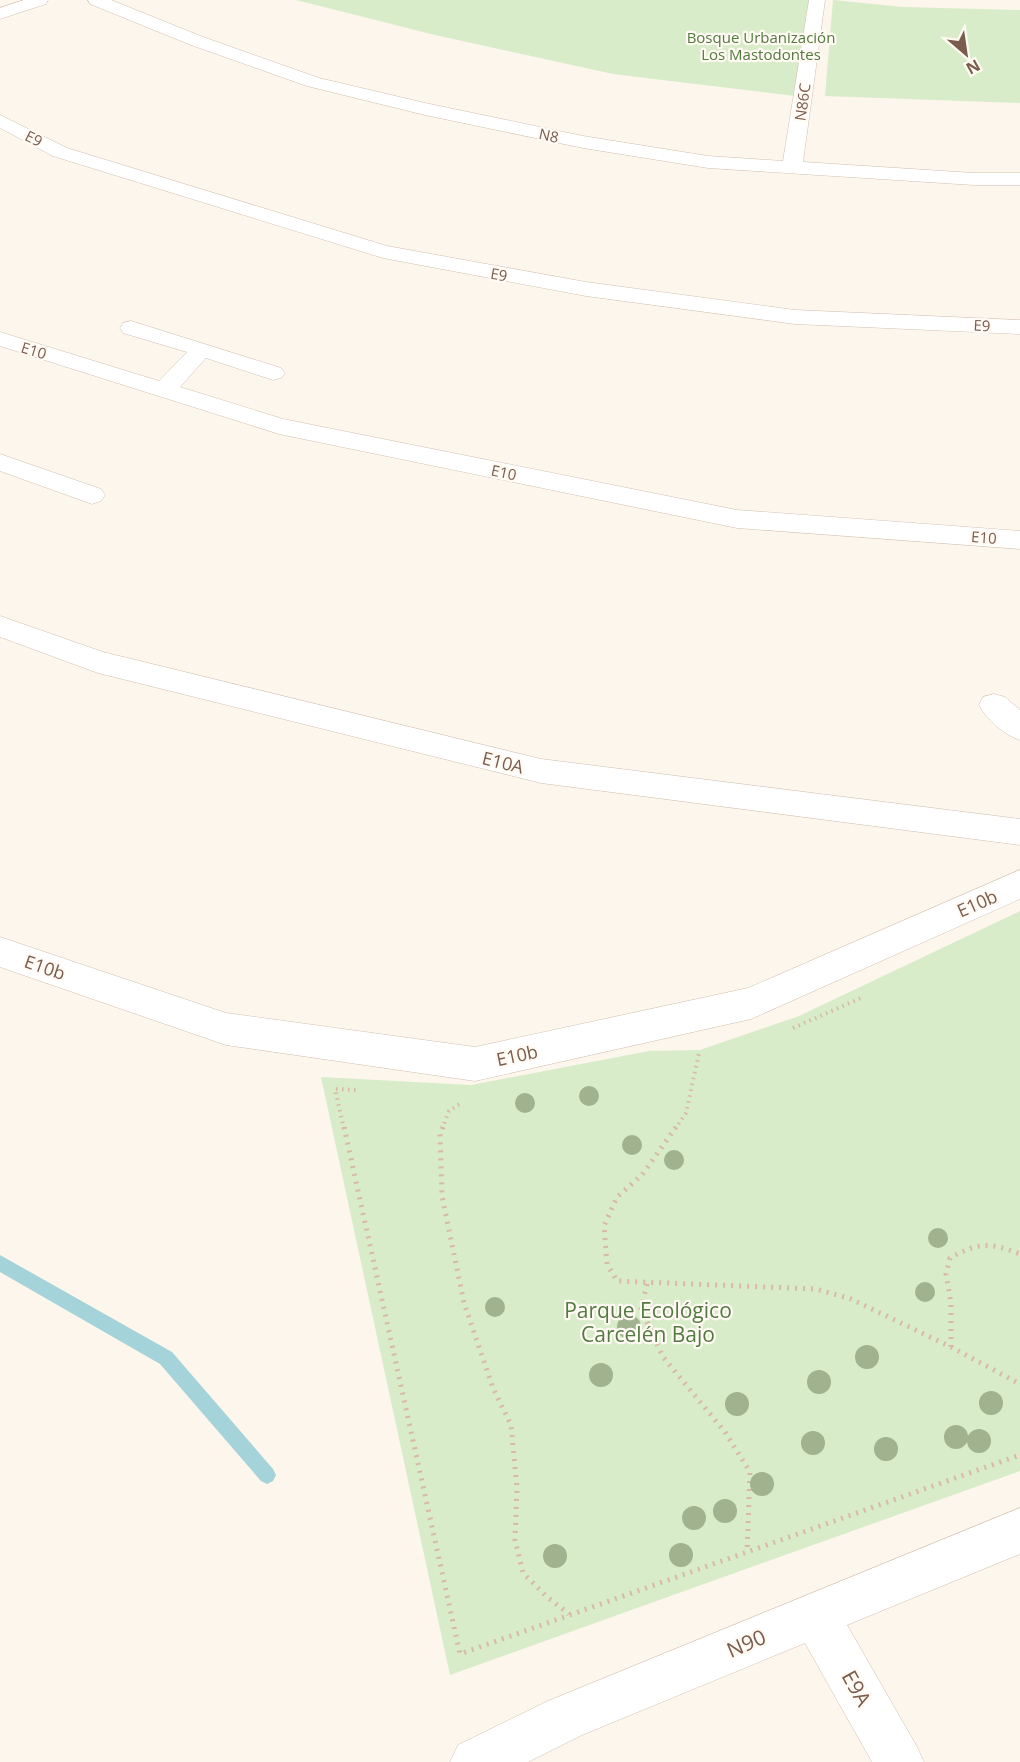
<svg xmlns="http://www.w3.org/2000/svg" width="1020" height="1762" font-family="'Open Sans',sans-serif">
  <rect width="100%" height="100%" fill="#fdf6ec"/>
  <g fill="#d8ecc9">
    <polygon points="296,0 817,0 803,97 613,74 435,35"/>
    <polygon points="833,0 903,7 1020,10 1020,103 825,96"/>
    <polygon points="1020,911 1020,1471 450,1675 321,1077 471,1085 649,1051 700,1050 799,1016"/>
  </g>
  <g fill="none" stroke-linecap="round" stroke-linejoin="round">
    <polygon fill="#a5d3da" fill-rule="evenodd" points="0,1255 172,1352 273,1469 276,1475 273,1481 267,1484 261,1481 160,1364 0,1272"/>
    <g stroke="#d1beb0" stroke-width="1">
      <g id="minor">
        <polygon points="24,0 48,0 46,4 0,19 0,8"/>
        <polygon points="88,0 111,0 203,37 319,78 425,103 583,136 708,156 783,161 809,0 825,0 803,162 974,173 1020,173 1020,185 974,185 708,168 583,148 425,115 307,86 191,45 90,4"/>
        <polygon points="0,115 67,148 387,246 586,282 795,310 1020,320 1020,334 795,324 586,296 383,258 53,156 0,128"/>
        <polygon points="131,321 281,368 285,373 281,378 273,380 206,358 180,387 283,419 737,510 1020,531 1020,549 737,528 279,434 0,346 0,332 159,381 187,352 123,333 120,328 123,323"/>
        <polygon points="0,454 101,489 105,495 101,501 92,504 0,471"/>
        <polygon points="0,616 103,652 541,759 1020,819 1020,845 541,783 98,673 0,637"/>
        <path d="M994,694L1005,697L1020,710V740C1004,735 987,720 979,705L983,697Z"/>
        <polygon points="1020,870 1020,899 751,1019 475,1081 226,1045 0,967 0,937 226,1013 475,1047 748,988"/>
        <polygon points="1020,1508 1020,1554 847,1625 916,1745 924,1762 872,1762 805,1643 582,1735 528,1762 450,1762 458,1745 548,1701"/>
      </g>
    </g>
    <g stroke="#d9b8a5" stroke-width="4" stroke-dasharray="1.5 4.5" stroke-linecap="butt">
      <polyline points="793,1028 861,998"/>
      <polyline points="344,1129 335,1089 358,1090"/>
      <polyline points="442,1129 449,1111 461,1103"/>
      <polyline points="675,1129 686,1113 699,1053"/>
    </g>
    <g stroke="#d9b8a5" stroke-width="5" stroke-dasharray="2 6" stroke-linecap="butt">
      <polyline points="344,1127 460,1654 1020,1455"/>
      <polyline points="443,1127 440,1134 442,1196 464,1303 493,1388 511,1425 517,1488 515,1540 523,1573 547,1597 569,1614"/>
      <polyline points="676,1127 642,1175 617,1197 604,1226 607,1264 617,1281 816,1289 851,1299 951,1347 1020,1384"/>
      <polyline points="647,1284 641,1309 663,1357 725,1432 750,1472 747,1552"/>
      <path d="M951,1347V1303L946,1274L950,1258C979,1242 989,1242 1020,1254"/>
    </g>
    <use href="#minor" fill="#fff" fill-rule="evenodd"/>
  </g>
  <g fill="#a0b28e">
    <circle cx="589" cy="1096" r="10"/>
    <circle cx="525" cy="1103" r="10"/>
    <circle cx="632" cy="1145" r="10"/>
    <circle cx="674" cy="1160" r="10"/>
    <circle cx="938" cy="1238" r="10"/>
    <circle cx="925" cy="1292" r="10"/>
    <circle cx="495" cy="1307" r="10"/>
    <circle cx="629" cy="1327" r="12"/>
    <circle cx="867" cy="1357" r="12"/>
    <circle cx="601" cy="1375" r="12"/>
    <circle cx="819" cy="1382" r="12"/>
    <circle cx="991" cy="1403" r="12"/>
    <circle cx="737" cy="1404" r="12"/>
    <circle cx="956" cy="1437" r="12"/>
    <circle cx="979" cy="1441" r="12"/>
    <circle cx="813" cy="1443" r="12"/>
    <circle cx="886" cy="1449" r="12"/>
    <circle cx="762" cy="1484" r="12"/>
    <circle cx="725" cy="1511" r="12"/>
    <circle cx="694" cy="1518" r="12"/>
    <circle cx="681" cy="1555" r="12"/>
    <circle cx="555" cy="1556" r="12"/>
  </g>
  <g text-anchor="middle" dominant-baseline="central" stroke-width="4.5" stroke-linejoin="round" paint-order="stroke">
    <g font-size="15" fill="#537a41" stroke="#fffaf3">
      <text x="761" y="37">Bosque Urbanización<tspan x="761" dy="17">Los Mastodontes</tspan></text>
    </g>
    <g font-size="15" fill="#7a5c4d" stroke="#fffaf3">
      <text transform="translate(802 102) rotate(-82)">N86C</text>
      <text transform="translate(549 135) rotate(12)">N8</text>
      <text transform="translate(34 138) rotate(27)">E9</text>
      <text transform="translate(499 274) rotate(10)">E9</text>
      <text transform="translate(982 325) rotate(3)">E9</text>
      <text transform="translate(34 350) rotate(17)">E10</text>
      <text transform="translate(504 472) rotate(12)">E10</text>
      <text transform="translate(984 537) rotate(4)">E10</text>
    </g>
    <g font-size="18" fill="#7a5c4d" stroke="#fffaf3">
      <text transform="translate(503 762) rotate(14)">E10A</text>
      <text transform="translate(977 903) rotate(-24)">E10b</text>
      <text transform="translate(45 967) rotate(19)">E10b</text>
      <text transform="translate(517 1055) rotate(-12)">E10b</text>
    </g>
    <g font-size="21" fill="#537a41" stroke="#fffaf3">
      <text x="648" y="1310">Parque Ecológico<tspan x="648" dy="24">Carcelén Bajo</tspan></text>
    </g>
    <g font-size="21" fill="#7a5c4d" stroke="#fffaf3">
      <text transform="translate(746 1643) rotate(-23)">N90</text>
      <text transform="translate(857 1688) rotate(61)">E9A</text>
    </g>
  </g>
  <g transform="translate(966 54) rotate(151)" stroke="#fffaf3" stroke-width="4.5" paint-order="stroke">
  <path d="M0-4.5L10 22L0 15L-10 22Z" fill="#7a5c4d"/>
  <text y="-9" font-size="16" font-weight="bold" text-anchor="middle" fill="#7a5c4d">N</text>
  </g>
</svg>
